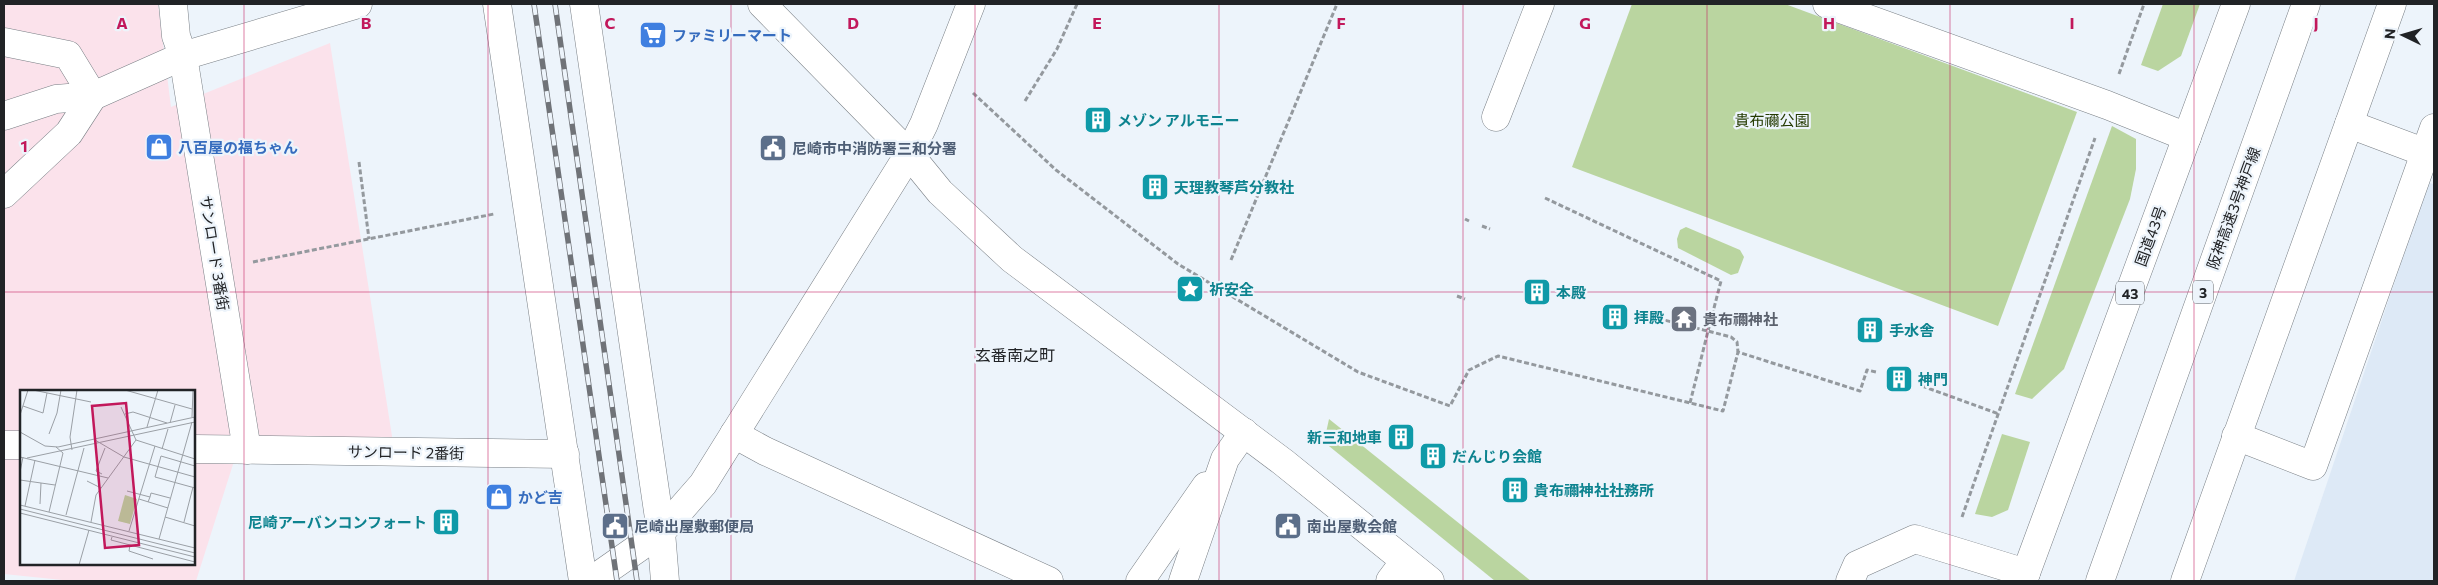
<svg xmlns="http://www.w3.org/2000/svg" width="2438" height="585" font-family="Commissioner,'Noto Sans JP',sans-serif">
  <rect width="100%" height="100%" fill="#edf4fb"/>
  <path fill="#fbe2eb" fill-rule="evenodd" d="M4,4H158L171,107L330,43L392,436L389,461L235,458L196,581H72L4,574ZM21,391H194V564H21Z"/>
  <polygon fill="#dde9f6" points="2428,183 2434,184 2434,581 2294,581"/>
  <g fill="#bad5a0">
    <polygon points="1632,4 1785,4 2077,112 1998,326 1572,167"/>
    <polygon points="2163,4 2200,4 2181,56 2158,71 2141,65"/>
    <polygon points="2112,126 2136,139 2136,169 2130,199 2064,369 2032,399 2015,394"/>
    <polygon points="1686,227 1740,250 1744,257 1738,273 1731,275 1678,248 1677,239 1680,230"/>
    <polygon points="1329,419 1531,581 1495,581 1324,442"/>
    <polygon points="2002,434 2030,442 2008,510 1992,517 1975,514"/>
  </g>
  <g fill="none" stroke-linecap="round" stroke-linejoin="round">
    <g stroke="#797f85" stroke-width="29">
      <g id="street">
        <polyline points="173,4 176,36 183,56 247,450"/>
        <polyline points="497,4 583,581"/>
        <polyline points="584,4 661,532 665,581"/>
        <polyline points="1827,4 2107,105 2187,137"/>
        <polyline points="4,42 68,55 93,96 69,133 4,194"/>
        <polyline points="4,116 56,99 93,96 183,56 358,4"/>
        <polyline points="1496,117 1540,4"/>
        <polyline points="2349,124 2434,156"/>
        <polyline points="734,434 765,451 1049,581"/>
        <polyline points="2236,436 2313,466 2434,128"/>
        <polyline points="4,445 21,445"/>
        <polyline points="194,449 565,454"/>
        <polyline points="591,581 661,532 703,484 909,154 924,124 971,4"/>
        <polyline points="1140,581 1206,486"/>
        <polyline points="1183,581 1225,459 1244,432"/>
        <polyline points="1390,581 1405,561"/>
        <polyline points="1850,581 1857,565 1915,539 2026,573"/>
      </g>
    </g>
    <g stroke="#797f85" stroke-width="29">
      <polyline id="secondary" points="762,4 909,154 940,192 1012,259 1283,462 1430,581"/>
    </g>
    <g stroke="#797f85" stroke-width="29">
      <g id="highway">
        <polyline points="2023,581 2236,4"/>
        <polyline points="2100,581 2306,4"/>
        <polyline points="2185,581 2392,4"/>
      </g>
    </g>
    <g stroke="#94999e" stroke-width="3" stroke-dasharray="5 2.5" stroke-linecap="butt">
      <polyline points="2119,74 2144,4"/>
      <polyline points="973,93 1056,170 1178,264 1358,372 1450,406 1469,370 1498,356 1723,411 1738,352 1860,391 1867,370 1876,372"/>
      <polyline points="1025,101 1057,49 1077,4"/>
      <polyline points="359,162 369,239"/>
      <polyline points="1545,198 1721,281 1708,331 1652,317"/>
      <polyline points="1465,219 1469,221"/>
      <polyline points="1482,226 1490,229"/>
      <polyline points="1231,260 1337,4"/>
      <polyline points="253,262 494,214"/>
      <polyline points="1457,296 1465,299"/>
      <polyline points="1922,386 1999,414"/>
      <polyline points="1690,403 1708,331 1731,337 1737,342 1738,352"/>
      <polyline points="1962,517 2095,138"/>
    </g>
    <use href="#street" stroke="#fff" stroke-width="28"/>
    <use href="#secondary" stroke="#fff" stroke-width="28"/>
    <use href="#highway" stroke="#fff" stroke-width="28"/>
    <g stroke="#707378" stroke-width="5.5">
      <g id="rail">
        <polyline points="534,4 617,581"/>
        <polyline points="555,4 637,581"/>
      </g>
    </g>
    <use href="#rail" stroke="#edf4fb" stroke-width="4" stroke-dasharray="11" stroke-linecap="butt"/>
  </g>
  <path fill="none" stroke="#c2185b" stroke-width="1" stroke-opacity="0.55" d="M244,4V581M488,4V581M731,4V581M975,4V581M1219,4V581M1463,4V581M1707,4V581M1950,4V581M2194,4V581M4,292H2434"/>
  <defs>
    <g id="supermarket-square" transform="scale(1.4375)"><rect x="-9" y="-9" width="18" height="18" rx="4" fill="#3f7fe0" stroke="#edf4fb"/><path d="M-6-5.5h2.5l.6 2H6L4.5 2H-2.5L-4.4-4H-6ZM-1.5 3.2a1.3 1.3 0 1 0 .1 0ZM3 3.2a1.3 1.3 0 1 0 .1 0Z" fill="#fff"/></g>
    <g id="building-square" transform="scale(1.4375)"><rect x="-9" y="-9" width="18" height="18" rx="4" fill="#0f9aa8" stroke="#edf4fb"/><path d="M-4-6H4V6H1V3H-1V6H-4ZM-2.5-4.3h1.7v1.8h-1.7ZM.8-4.3h1.7v1.8H.8ZM-2.5-1h1.7V.8h-1.7ZM.8-1h1.7V.8H.8Z" fill="#fff"/></g>
    <g id="shop-square" transform="scale(1.4375)"><rect x="-9" y="-9" width="18" height="18" rx="4" fill="#3f7fe0" stroke="#edf4fb"/><path d="M-5-2.5h2.3a2.7 3.5 0 0 1 5.4 0H5L5.5 6h-11ZM-1.5-2.5h3a1.5 2.3 0 0 0-3 0Z" fill="#fff"/></g>
    <g id="civic-square" transform="scale(1.4375)"><rect x="-9" y="-9" width="18" height="18" rx="4" fill="#5c6f8a" stroke="#edf4fb"/><path d="M-.6-6.5H3V-4.5H.6V-3L4-1V1h2V6H-6V1h2V-1L-.6-3ZM-1.2 2.5V6h2.4V2.5Z" fill="#fff"/></g>
    <g id="sight-square" transform="scale(1.4375)"><rect x="-9" y="-9" width="18" height="18" rx="4" fill="#0f9aa8" stroke="#edf4fb"/><path d="M0-6L1.8-2.2L6-1.7L2.9 1.2L3.7 5.4L0 3.3L-3.7 5.4L-2.9 1.2L-6-1.7L-1.8-2.2Z" fill="#fff"/></g>
    <g id="temple-square" transform="scale(1.4375)"><rect x="-9" y="-9" width="18" height="18" rx="4" fill="#6b7280" stroke="#edf4fb"/><path d="M0-6L5-2H3V0L6.5 2.5H4V6H1.5V3h-3V6H-4V2.5H-6.5L-3 0V-2H-5Z" fill="#fff"/></g>
  </defs>
  <g fill-rule="evenodd">
    <use href="#supermarket-square" x="653" y="35"/>
    <use href="#building-square" x="1098" y="120"/>
    <use href="#shop-square" x="159" y="147"/>
    <use href="#civic-square" x="773" y="148"/>
    <use href="#building-square" x="1155" y="187"/>
    <use href="#sight-square" x="1190" y="289"/>
    <use href="#building-square" x="1537" y="292"/>
    <use href="#building-square" x="1615" y="317"/>
    <use href="#temple-square" x="1684" y="319"/>
    <use href="#building-square" x="1870" y="330"/>
    <use href="#building-square" x="1899" y="379"/>
    <use href="#building-square" x="1401" y="437"/>
    <use href="#building-square" x="1433" y="456"/>
    <use href="#building-square" x="1515" y="490"/>
    <use href="#shop-square" x="499" y="497"/>
    <use href="#building-square" x="446" y="522"/>
    <use href="#civic-square" x="615" y="526"/>
    <use href="#civic-square" x="1288" y="526"/>
  </g>
  <g text-anchor="middle" dominant-baseline="central" stroke-width="4.5" stroke-linejoin="round" paint-order="stroke">
    <g fill="#edf4fb" stroke="#5e6266" stroke-width="1">
      <rect x="2193" y="280.5" width="20" height="23" rx="4"/>
      <rect x="2116" y="281.5" width="28" height="23" rx="4"/>
    </g>
    <g font-size="14" font-weight="bold" fill="#212326">
      <text x="2203" y="292">3</text>
      <text x="2130" y="293">43</text>
    </g>
    <g font-size="15" font-weight="bold" fill="#366cbe" stroke="#edf4fb" text-anchor="start">
      <text x="672" y="35">ファミリーマート</text>
      <text x="178" y="147">八百屋の福ちゃん</text>
      <text x="518" y="497">かど吉</text>
    </g>
    <g font-size="15" font-weight="bold" fill="#0d838f" stroke="#edf4fb" text-anchor="start">
      <text x="1117" y="120">メゾン アルモニー</text>
      <text x="1174" y="187">天理教琴芦分教社</text>
      <text x="1209" y="289">祈安全</text>
      <text x="1556" y="292">本殿</text>
      <text x="1634" y="317">拝殿</text>
      <text x="1889" y="330">手水舎</text>
      <text x="1918" y="379">神門</text>
      <text x="1382" y="437" text-anchor="end">新三和地車</text>
      <text x="1452" y="456">だんじり会館</text>
      <text x="1534" y="490">貴布禰神社社務所</text>
      <text x="427" y="522" text-anchor="end">尼崎アーバンコンフォート</text>
    </g>
    <g font-size="15" fill="#253b02" stroke="#edf4fb">
      <text x="1772" y="120">貴布禰公園</text>
    </g>
    <g font-size="15" font-weight="bold" fill="#4e5e75" stroke="#edf4fb" text-anchor="start">
      <text x="792" y="148">尼崎市中消防署三和分署</text>
      <text x="634" y="526">尼崎出屋敷郵便局</text>
      <text x="1307" y="526">南出屋敷会館</text>
    </g>
    <g font-size="15" fill="#212326" stroke="#edf4fb">
      <text transform="translate(2233 208) rotate(-70)">阪神高速3号神戸線</text>
      <text transform="translate(2150 236) rotate(-70)">国道43号</text>
      <text transform="translate(215 253) rotate(81)">サンロード 3番街</text>
      <text transform="translate(406 452) rotate(1)">サンロード 2番街</text>
    </g>
    <g font-size="15" font-weight="bold" fill="#5b616d" stroke="#edf4fb" text-anchor="start">
      <text x="1703" y="319">貴布禰神社</text>
    </g>
    <g font-size="16" fill="#212326" stroke="#edf4fb">
      <text x="1015" y="354">玄番南之町</text>
    </g>
  </g>
  <g transform="translate(20 390)">
    <rect width="175" height="175" fill="#edf4fb"/>
    <path d="M105,105L117,109L110,134L98,131Z" fill="#bad5a0"/>
    <path fill="none" stroke="#9ba0a6" stroke-width="1" d="M13,0L71,12M105,0L172,19M3,16L23,23L27,3M105,24L113,22L147,33M0,25L8,0M172,27L173,0M150,33L155,15M127,37L138,0M0,42L25,56L38,57L175,27M29,44L37,23L41,0M75,50L104,67L175,87M116,50L175,69M142,59L148,39M52,60L50,47L57,0M0,67L88,88M7,68L175,32M175,76L141,66L135,87L175,98M0,82L3,67M82,84L76,81L85,58M0,90L35,95M67,91L81,98M107,101L130,107L128,112M130,107L131,103L150,108M119,109L148,118M20,114L21,93M0,115L175,158M5,116L15,70M0,119L175,163M29,122L43,63L36,57M0,123L175,167M46,125L64,58M145,127L175,136M71,132L76,105L116,50L101,17M164,132L173,97M109,141L135,56M92,147L91,150L175,172M139,149L172,32M110,155L109,161L133,169M59,175L69,140"/>
    <path fill="#c2185b" fill-opacity="0.15" stroke="#c2185b" stroke-width="2.5" d="M106,13L119,155L85,158L72,16Z"/>
    <rect width="175" height="175" fill="none" stroke="#212326" stroke-width="2.5"/>
  </g>
  <g font-size="16" text-anchor="middle" font-weight="bold" fill="#c2185b" stroke="#edf4fb" stroke-width="4.5" stroke-linejoin="round" paint-order="stroke">
    <text x="122" y="29">A</text>
    <text x="366" y="29">B</text>
    <text x="610" y="29">C</text>
    <text x="853" y="29">D</text>
    <text x="1097" y="29">E</text>
    <text x="1341" y="29">F</text>
    <text x="1585" y="29">G</text>
    <text x="1829" y="29">H</text>
    <text x="2072" y="29">I</text>
    <text x="2316" y="29">J</text>
    <text x="24" y="152">1</text>
  </g>
  <rect width="2438" height="585" fill="none" stroke="#212326" stroke-width="10"/>
  <g transform="translate(2403 35) rotate(275)" stroke="#edf4fb" stroke-width="4" paint-order="stroke">
  <path d="M0-4L9 19L0 12L-9 19Z" fill="#212326"/>
  <text y="-8" font-size="14" font-weight="bold" text-anchor="middle" fill="#212326">N</text>
  </g>
</svg>
